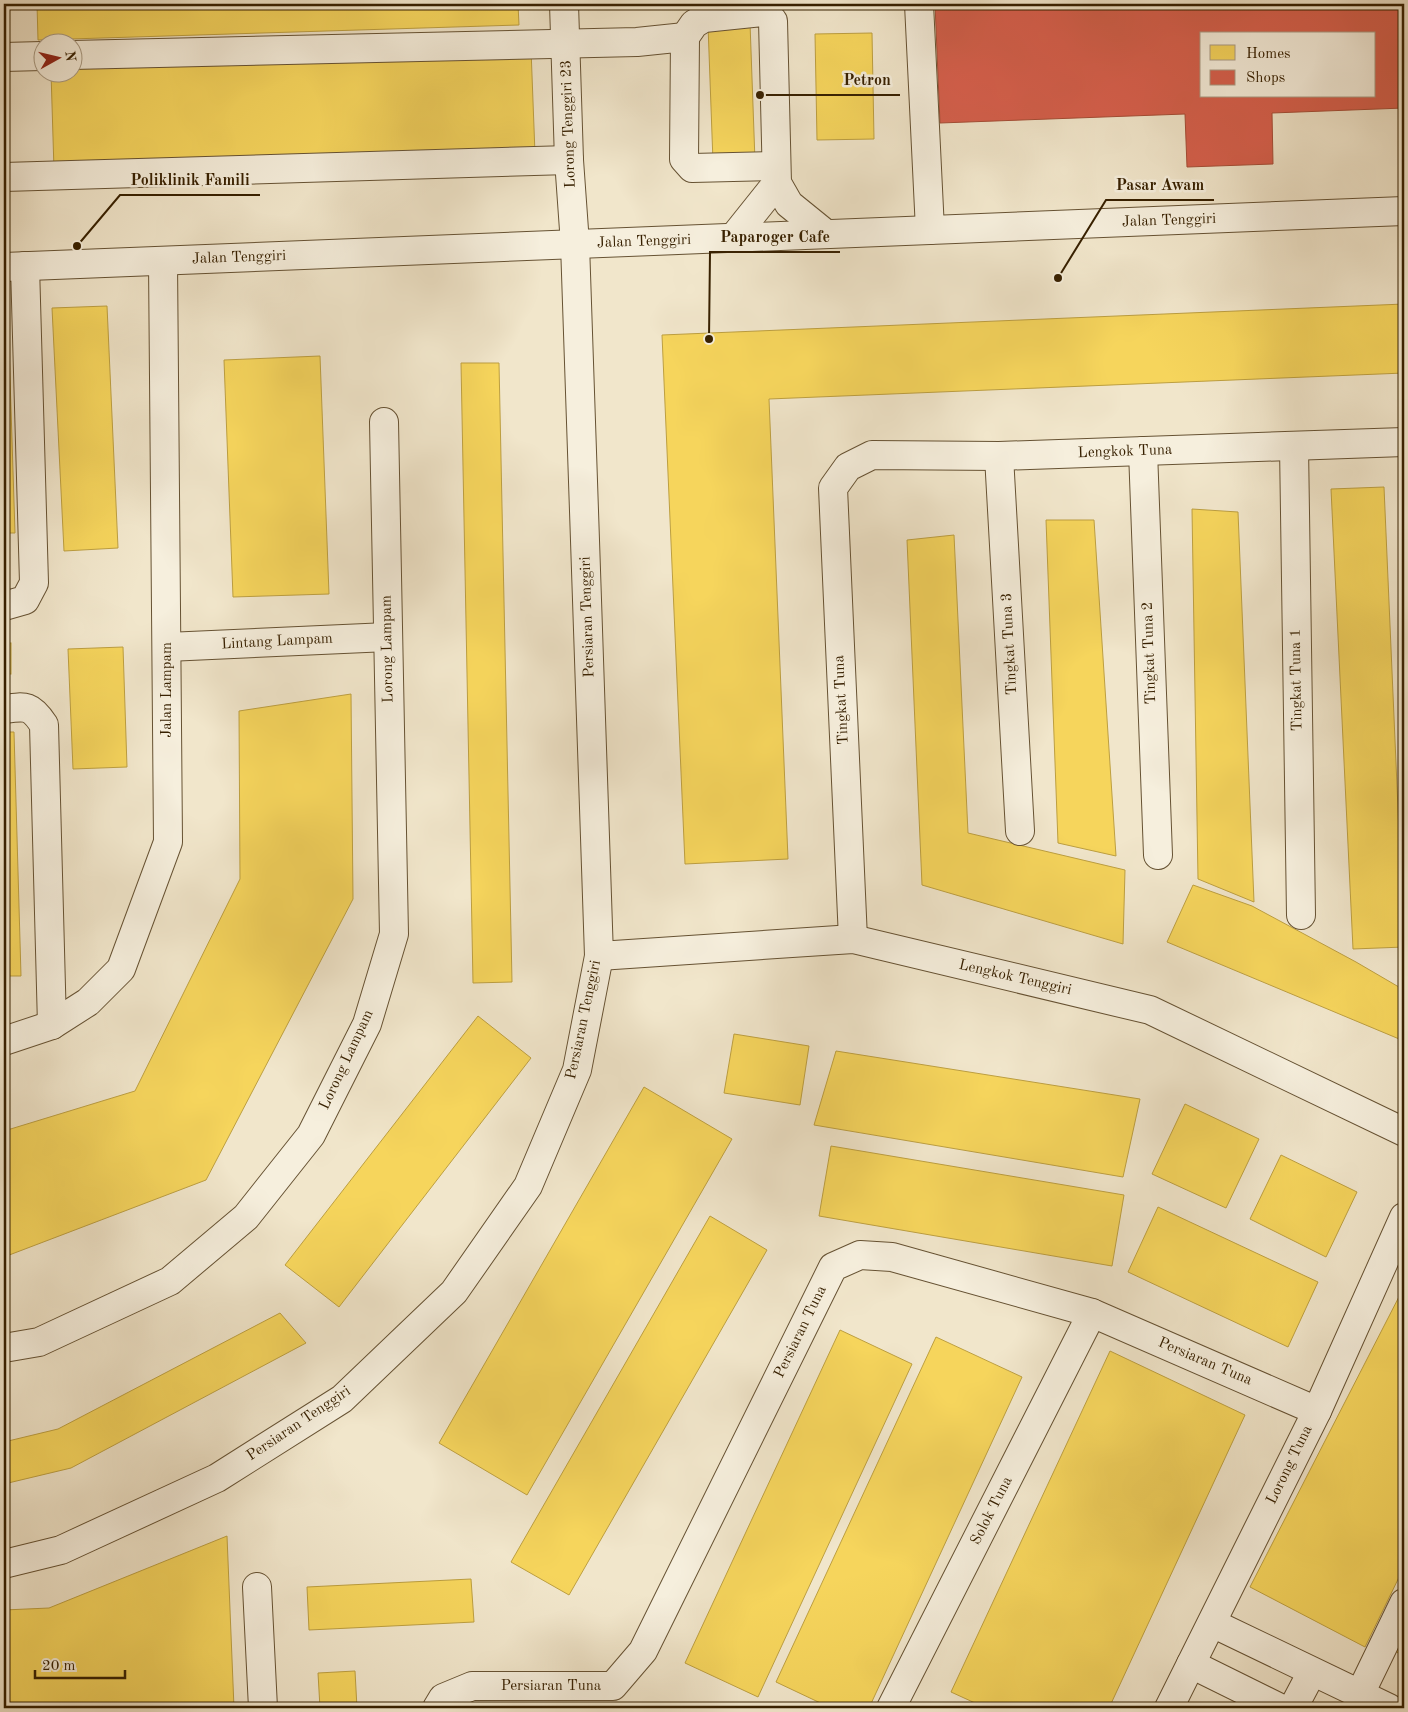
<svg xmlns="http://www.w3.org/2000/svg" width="1408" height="1712" font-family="'Old Standard TT',serif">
  <rect width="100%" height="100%" fill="#f1e6cb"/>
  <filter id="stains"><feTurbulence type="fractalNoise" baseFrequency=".004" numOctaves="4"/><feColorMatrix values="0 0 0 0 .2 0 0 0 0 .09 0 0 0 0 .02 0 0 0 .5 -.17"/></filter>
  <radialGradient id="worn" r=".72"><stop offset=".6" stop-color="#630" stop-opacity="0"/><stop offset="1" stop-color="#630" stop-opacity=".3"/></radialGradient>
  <g fill="#f6d55c" stroke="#bd9f40">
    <polygon points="37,4 518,4 519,25 38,40"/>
    <polygon points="750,23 755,161 713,162 708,25"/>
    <polygon points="872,33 874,139 817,140 815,34"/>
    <polygon points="531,49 535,154 54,170 51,72 72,72 72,64"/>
    <polygon points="1404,304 1404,373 769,399 788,859 685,864 662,335"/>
    <polygon points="107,306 118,548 64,551 52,308"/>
    <polygon points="4,315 8,315 15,533 4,533"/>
    <polygon points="320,356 329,594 233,597 224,360"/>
    <polygon points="461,363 499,363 512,982 473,983"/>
    <polygon points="1384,487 1404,947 1353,949 1331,489"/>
    <polygon points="1400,488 1404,488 1404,579"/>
    <polygon points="1192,509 1238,512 1254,902 1198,879"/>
    <polygon points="1046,520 1094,520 1116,856 1058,843"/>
    <polygon points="954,535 968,833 1125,870 1123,944 922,885 907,540"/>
    <rect x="4" y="643" width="7" height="31"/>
    <polygon points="123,647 127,767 73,769 68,649"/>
    <polygon points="351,694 353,899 206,1180 4,1257 4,1131 135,1091 240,879 239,711"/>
    <polygon points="4,732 14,732 21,976 4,976"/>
    <polygon points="1193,885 1252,906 1356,962 1404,990 1404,1041 1167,942"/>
    <polygon points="478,1016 531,1058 339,1307 285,1265"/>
    <polygon points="734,1034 809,1046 800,1105 724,1093"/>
    <polygon points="836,1051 1140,1099 1123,1177 814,1125"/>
    <polygon points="644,1087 732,1139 527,1495 439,1443"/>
    <polygon points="1185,1104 1259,1139 1226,1208 1152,1174"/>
    <polygon points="831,1146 1124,1195 1112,1266 819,1216"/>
    <polygon points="1281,1155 1357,1192 1326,1257 1250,1219"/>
    <polygon points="1158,1207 1318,1282 1288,1347 1128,1272"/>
    <polygon points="710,1216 767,1250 569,1595 511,1562"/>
    <polygon points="1404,1287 1404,1567 1365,1647 1250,1587"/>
    <polygon points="280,1313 306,1343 71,1468 4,1484 4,1442 58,1429"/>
    <polygon points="840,1330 912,1364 758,1697 685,1663"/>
    <polygon points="936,1337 1022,1377 869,1708 831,1708 776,1682"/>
    <polygon points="1110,1351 1245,1415 1109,1708 986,1708 951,1692"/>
    <polygon points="227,1536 234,1708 4,1708 4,1610 49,1608"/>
    <polygon points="471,1579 474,1622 309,1630 307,1587"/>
    <polygon points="1404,1618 1404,1656 1389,1648"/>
    <polygon points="355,1671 357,1708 320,1708 318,1673"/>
  </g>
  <path fill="#d6604d" stroke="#a64d36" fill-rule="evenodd" d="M935,4H1404V108L1272,113L1273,164L1187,167L1185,114L940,123ZM1202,34H1374V96H1202Z"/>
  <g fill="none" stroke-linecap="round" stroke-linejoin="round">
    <g stroke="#665233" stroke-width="30">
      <g id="minor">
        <polyline points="919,4 930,230"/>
        <polyline points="685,37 694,24 704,18 762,12 768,15 773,21 777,183 789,204 826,234"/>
        <polyline points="72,55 637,42 685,37 684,159 692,168 776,166"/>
        <polyline points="4,57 42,56"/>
        <polyline points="4,177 569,160"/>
        <polyline points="733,238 777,183"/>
        <polyline points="4,267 1404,211"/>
        <polyline points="1294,446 1301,915"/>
        <polyline points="1143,451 1158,855"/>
        <polyline points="999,456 1020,831"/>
        <polyline points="4,606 25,600 34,583 25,266"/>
        <polyline points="167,647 388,637"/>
        <path d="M4,709C26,706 31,705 44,725L52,1025"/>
        <polyline points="853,939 833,488 848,467 872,455 999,456 1404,442"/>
        <polyline points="599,956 853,939 1150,1010 1404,1132"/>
        <polyline points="4,1041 52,1025 88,1002 121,969 168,842 163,261"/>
        <polyline points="4,1348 39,1342 170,1281 246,1217 311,1135 367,1024 394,934 384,422"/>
        <polyline points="4,1564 61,1550 217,1478 342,1399 454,1292 528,1186 577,1070 599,956 575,244 569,160 564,4"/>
        <polyline points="257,1587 263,1708"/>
        <polyline points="1212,1623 1389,1708"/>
        <polyline points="1191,1664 1280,1708"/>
        <polyline points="1360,1694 1404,1603"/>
        <polyline points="437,1708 443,1698 472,1686 613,1686 643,1651 833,1267 860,1255 892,1257 1092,1313 1317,1411"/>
        <polyline points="891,1708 1092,1313"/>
        <polyline points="1169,1708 1317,1411 1404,1217"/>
        <polyline points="1293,1708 1312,1672"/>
      </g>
    </g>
    <use href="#minor" stroke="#f6efdd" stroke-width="28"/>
  </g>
  <g text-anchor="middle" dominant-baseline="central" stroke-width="5" stroke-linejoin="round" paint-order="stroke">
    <g font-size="15" fill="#372000" stroke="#f6efdd">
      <text transform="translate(569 124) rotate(-92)">Lorong Tenggiri 23</text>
      <text transform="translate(1169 221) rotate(-2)">Jalan Tenggiri</text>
      <text transform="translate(644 242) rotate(-2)">Jalan Tenggiri</text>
      <text transform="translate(239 258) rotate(-2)">Jalan Tenggiri</text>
      <text transform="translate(1125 452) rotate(-2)">Lengkok Tuna</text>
      <text transform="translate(588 617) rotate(-92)">Persiaran Tenggiri</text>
      <text transform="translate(277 642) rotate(-3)">Lintang Lampam</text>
      <text transform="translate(1010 644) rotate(-93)">Tingkat Tuna 3</text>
      <text transform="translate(388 649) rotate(-91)">Lorong Lampam</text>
      <text transform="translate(1150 653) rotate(-92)">Tingkat Tuna 2</text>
      <text transform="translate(1297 680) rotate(-91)">Tingkat Tuna 1</text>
      <text transform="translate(167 690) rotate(-90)">Jalan Lampam</text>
      <text transform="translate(842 700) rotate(-93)">Tingkat Tuna</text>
      <text transform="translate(1015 978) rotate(13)">Lengkok Tenggiri</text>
      <text transform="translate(584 1020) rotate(-78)">Persiaran Tenggiri</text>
      <text transform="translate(347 1060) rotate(-65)">Lorong Lampam</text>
      <text transform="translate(801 1332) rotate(-64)">Persiaran Tuna</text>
      <text transform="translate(1205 1362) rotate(23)">Persiaran Tuna</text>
      <text transform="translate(299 1424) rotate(-34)">Persiaran Tenggiri</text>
      <text transform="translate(1290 1465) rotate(-64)">Lorong Tuna</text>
      <text transform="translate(992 1511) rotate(-63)">Solok Tuna</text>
      <text x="551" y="1686">Persiaran Tuna</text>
    </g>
  </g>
  <path fill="none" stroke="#372000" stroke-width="2" d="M760 95L833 95H900M77 246L120 195H260M1058 278L1106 200H1214M709 339L710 252H840"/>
  <g fill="#372000" stroke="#f6efdd" stroke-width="2">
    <circle cx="760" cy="95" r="5"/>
    <circle cx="77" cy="246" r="5"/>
    <circle cx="1058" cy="278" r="5"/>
    <circle cx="709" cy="339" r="5"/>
  </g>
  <g font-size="16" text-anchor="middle" font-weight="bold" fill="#372000" stroke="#f6efdd" stroke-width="5" stroke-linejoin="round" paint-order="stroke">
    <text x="867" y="85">Petron</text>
    <text x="190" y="185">Poliklinik Famili</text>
    <text x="1160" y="190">Pasar Awam</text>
    <text x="775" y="242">Paparoger Cafe</text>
  </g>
  <rect width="1408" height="1712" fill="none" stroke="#f1e6cb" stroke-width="20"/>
  <rect x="5" y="5" width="1398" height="1702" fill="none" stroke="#372000" stroke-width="2.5"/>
  <rect x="10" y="10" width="1388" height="1692" fill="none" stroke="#372000"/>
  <rect x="1200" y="32" width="175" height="65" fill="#f6efdd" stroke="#aa9c85"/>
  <rect x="1210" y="45" width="25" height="15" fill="#f6d55c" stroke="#aa9c85"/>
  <text x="1246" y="58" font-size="15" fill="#372000">Homes</text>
  <rect x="1210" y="70" width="25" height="15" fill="#d6604d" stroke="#aa9c85"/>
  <text x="1246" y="82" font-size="15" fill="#372000">Shops</text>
  <g transform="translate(58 58) rotate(82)"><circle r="24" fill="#f6efdd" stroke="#aa9c85"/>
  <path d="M0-4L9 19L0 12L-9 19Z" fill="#8f2418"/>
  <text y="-8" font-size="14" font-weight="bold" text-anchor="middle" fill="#372000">N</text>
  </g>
  <path d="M35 1670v8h90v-8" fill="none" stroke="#372000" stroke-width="2.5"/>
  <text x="42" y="1670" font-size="15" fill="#372000" stroke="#f6efdd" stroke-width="4" paint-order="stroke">20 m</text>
  <rect width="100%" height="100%" filter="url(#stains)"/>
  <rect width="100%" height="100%" fill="url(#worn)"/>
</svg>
